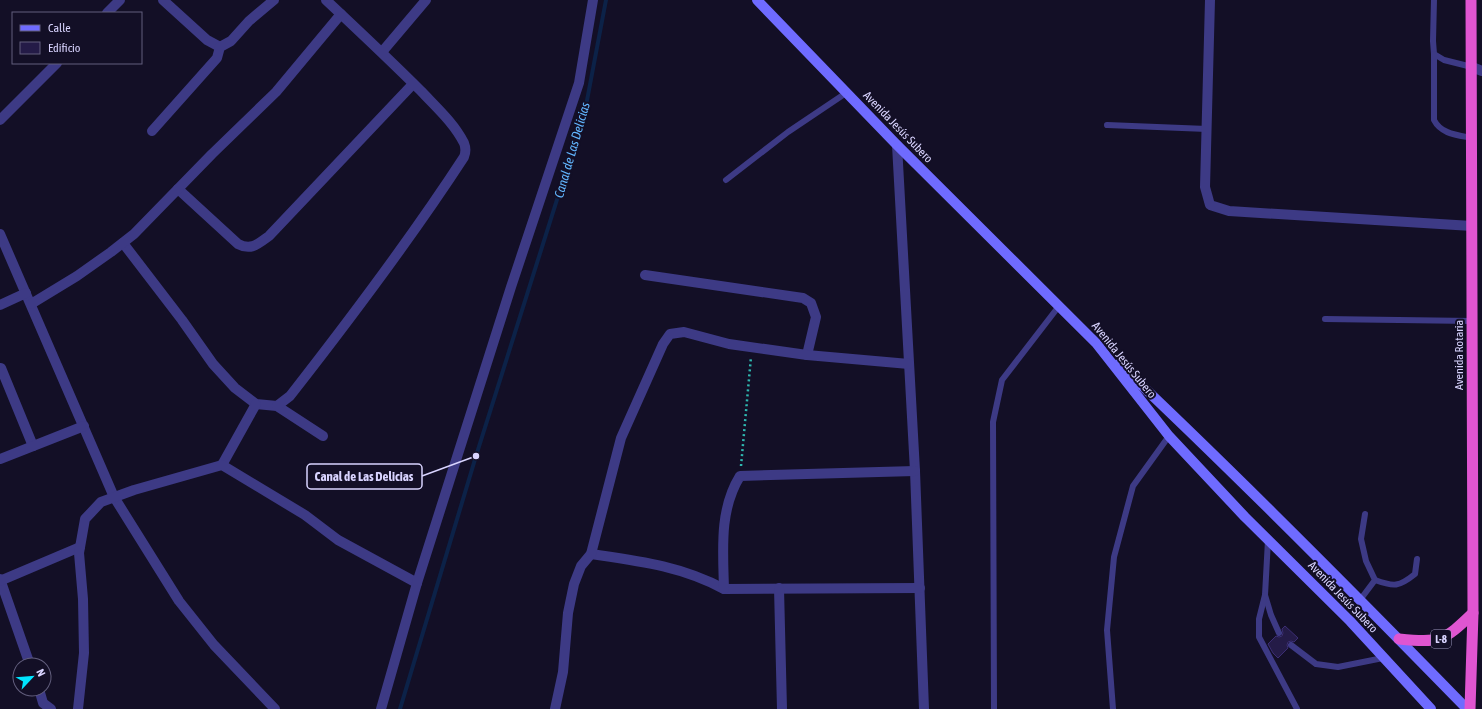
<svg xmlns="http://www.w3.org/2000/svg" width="1482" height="709" font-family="'Asap Condensed',sans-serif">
  <rect width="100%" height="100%" fill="#130f26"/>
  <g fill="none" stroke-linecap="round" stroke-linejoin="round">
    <polyline stroke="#0c2248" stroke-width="4" points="400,709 476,456 585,111 606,0"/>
  </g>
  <polygon fill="#241b47" stroke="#3b2d73" points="1285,626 1298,638 1294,642 1291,641 1288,642 1287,645 1288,648 1278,658 1273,653 1268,644 1276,636 1279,637 1282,636 1283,633 1282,629"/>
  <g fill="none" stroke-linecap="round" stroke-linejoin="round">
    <polyline stroke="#2fb8b0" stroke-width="2.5" stroke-dasharray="2 3" stroke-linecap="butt" points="741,466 751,357"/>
    <g stroke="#3d3a85" stroke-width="6">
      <polyline points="1434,0 1433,41 1434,54 1444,60 1472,67"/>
      <path d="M1434,54V120C1441,134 1457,135 1472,138"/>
      <polyline points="1107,125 1207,129"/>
      <polyline points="726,180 788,132 846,93"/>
      <polyline points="1325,319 1472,321"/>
      <polyline points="1268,540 1265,595 1271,615 1279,633"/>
      <path d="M1375,580C1394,587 1399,587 1415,574L1417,559"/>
      <polyline points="1265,595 1259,619 1259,637 1297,709"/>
      <polyline points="1360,600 1375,580 1366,561 1361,539 1365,514"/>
      <polyline points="1291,645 1316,664 1338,667 1383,658"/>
      <polyline points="994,709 993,422 1002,380 1059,306"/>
      <polyline points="1113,709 1107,630 1114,557 1133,486 1169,436"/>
    </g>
    <g stroke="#3d3a85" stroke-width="10">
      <polyline points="163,0 207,40 220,47"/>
      <polyline points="1210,0 1205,187 1210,205 1229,211 1472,226"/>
      <polyline points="107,13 120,0"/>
      <polyline points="382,52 426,0"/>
      <polyline points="1472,67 1482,71"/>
      <polyline points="0,120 57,63"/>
      <polyline points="152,131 217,58 220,47 231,41 249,21 274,0"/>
      <polyline points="897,145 915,471 924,709"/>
      <path d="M178,189L238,244C251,251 258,244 269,236L413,84"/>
      <polyline points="0,234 114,497 179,601 214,645 275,709"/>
      <polyline points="123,243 182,320 213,364 235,388 256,404 277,406 323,436"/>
      <polyline points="645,275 803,298 811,303 816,317 807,355"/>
      <polyline points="31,304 77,276 111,252 134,234 212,154 276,92 341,14"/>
      <polyline points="0,305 26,293"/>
      <polyline points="1,368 33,446"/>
      <path d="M277,406L290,396C351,318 410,240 464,157C466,152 466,148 464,143C454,123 436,107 421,91C390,60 358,30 326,0"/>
      <polyline points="0,459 84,426"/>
      <polyline points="222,465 256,404"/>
      <path d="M591,554C639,561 681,566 724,589L920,588"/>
      <polyline points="0,579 30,665"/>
      <polyline points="0,581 80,547"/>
      <polyline points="779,588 782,709"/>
      <path d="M724,589C723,550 719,510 740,476L915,471"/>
      <polyline points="39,689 43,703 51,709"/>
      <polyline points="78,709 84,653 83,599 79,553 85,519 101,502 134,490 222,465 305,515 338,540 417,583"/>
      <polyline points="381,709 417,583 511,287 579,83 593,0"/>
      <polyline points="555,709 563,672 568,613 574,584 581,566 591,554 621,438 663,344 670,334 684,332 729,344 807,355 909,364"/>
    </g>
    <g stroke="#6f6bff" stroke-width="10">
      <polyline points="757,0 897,145 1096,343 1169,436 1245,517 1350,621 1431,709"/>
      <path d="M1119,364C1238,476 1353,592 1467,709"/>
    </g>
    <g stroke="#e055d1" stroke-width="11">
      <path d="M1399,639C1440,643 1444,641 1473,613"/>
      <polyline points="1470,709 1473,613 1471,0"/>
    </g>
  </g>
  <g text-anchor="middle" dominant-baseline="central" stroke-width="4" stroke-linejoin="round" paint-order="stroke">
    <rect fill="#130f26" stroke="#9e99be" stroke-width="1" x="1431" y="630" width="20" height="18" rx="3"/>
    <g font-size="11" font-weight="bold" fill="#d9d4ff">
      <text x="1441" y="639">L-8</text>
    </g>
    <g font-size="12" fill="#d9d4ff" stroke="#130f26">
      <text transform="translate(898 127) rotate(46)">Avenida Jesús Subero</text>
      <text transform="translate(1459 355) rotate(-90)">Avenida Rotaria</text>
      <text transform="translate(1124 360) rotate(51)">Avenida Jesús Subero</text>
      <text transform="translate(1343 597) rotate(46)">Avenida Jesús Subero</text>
    </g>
    <g font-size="13" font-style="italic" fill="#62b6ff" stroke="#130f26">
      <text transform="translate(572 150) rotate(-74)">Canal de Las Delicias</text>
    </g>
  </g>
  <path fill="none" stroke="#d9d4ff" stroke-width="1.5" d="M476 456L422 476"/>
  <circle fill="#d9d4ff" stroke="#130f26" stroke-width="1.5" cx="476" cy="456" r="4"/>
  <rect fill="#130f26" stroke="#d9d4ff" stroke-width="1.5" x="307" y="464" width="115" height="25" rx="4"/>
  <g font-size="13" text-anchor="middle" font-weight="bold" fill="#d9d4ff">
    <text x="364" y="481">Canal de Las Delicias</text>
  </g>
  <rect x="12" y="12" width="130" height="52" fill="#130f26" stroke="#625e7d"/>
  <rect x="20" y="25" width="20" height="6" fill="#6f6bff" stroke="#625e7d"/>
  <text x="48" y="32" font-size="12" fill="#d9d4ff">Calle</text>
  <rect x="20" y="42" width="20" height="12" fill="#241b47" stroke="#625e7d"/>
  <text x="48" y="52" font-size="12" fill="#d9d4ff">Edificio</text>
  <g transform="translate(32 677) rotate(64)"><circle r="19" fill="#130f26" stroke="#625e7d"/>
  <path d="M0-3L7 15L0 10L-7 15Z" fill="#00e5ff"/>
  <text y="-6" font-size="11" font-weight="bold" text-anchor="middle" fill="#d9d4ff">N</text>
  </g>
</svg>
